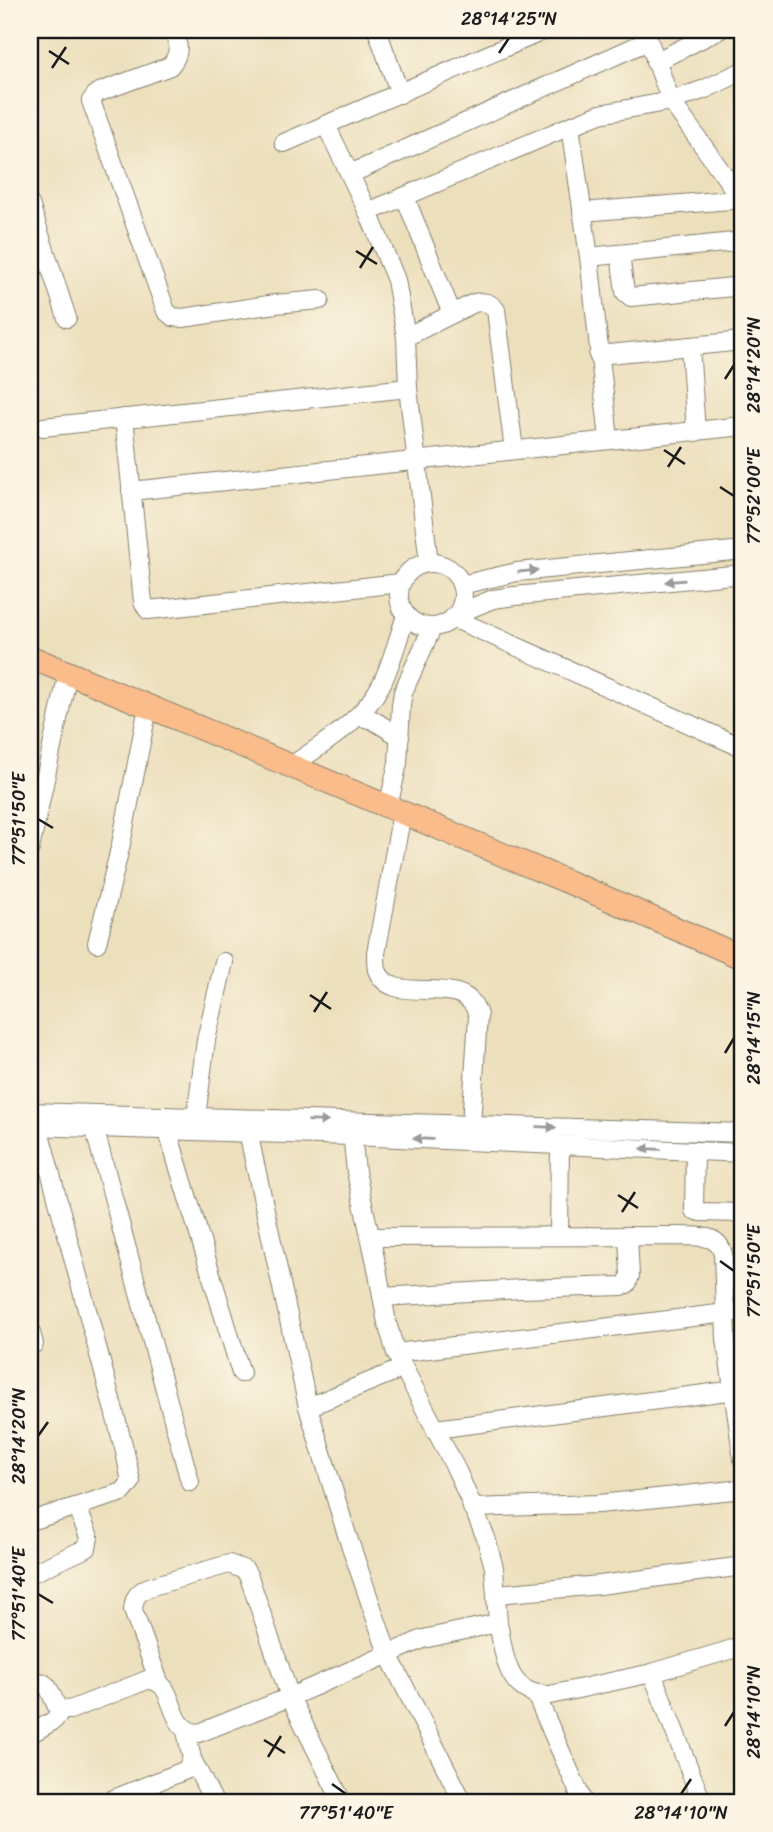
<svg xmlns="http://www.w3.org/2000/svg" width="773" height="1832" font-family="Sriracha,sans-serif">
  <rect width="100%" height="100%" fill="#fcf5e5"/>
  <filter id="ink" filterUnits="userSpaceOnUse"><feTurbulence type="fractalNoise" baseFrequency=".0143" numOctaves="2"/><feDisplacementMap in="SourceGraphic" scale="14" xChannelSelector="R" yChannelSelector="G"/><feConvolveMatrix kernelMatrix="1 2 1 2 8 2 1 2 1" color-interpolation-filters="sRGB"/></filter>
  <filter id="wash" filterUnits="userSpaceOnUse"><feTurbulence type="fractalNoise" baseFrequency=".00686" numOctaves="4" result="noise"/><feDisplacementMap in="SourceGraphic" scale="28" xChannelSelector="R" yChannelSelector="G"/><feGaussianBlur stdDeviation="1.57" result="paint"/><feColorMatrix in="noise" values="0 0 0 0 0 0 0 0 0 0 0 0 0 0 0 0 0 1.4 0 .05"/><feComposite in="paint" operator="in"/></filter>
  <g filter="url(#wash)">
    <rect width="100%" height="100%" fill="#ecdfbc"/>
  </g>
  <g filter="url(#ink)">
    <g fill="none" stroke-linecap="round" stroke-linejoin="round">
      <g stroke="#847e6c" stroke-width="20">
        <g id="minor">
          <path d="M173,30C179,45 181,53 170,66L97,93L91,101L166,311L173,317L183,318L275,304L320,300"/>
          <polyline points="377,30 400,94"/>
          <polyline points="645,31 671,101 741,199"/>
          <polyline points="655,62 719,30"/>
          <polyline points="326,125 368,212 396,280 406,337 408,388 429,563"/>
          <polyline points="570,126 589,257 609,439"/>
          <polyline points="284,143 545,30"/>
          <polyline points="350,174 648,41"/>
          <polyline points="405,197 452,314"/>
          <polyline points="30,204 67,318"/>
          <polyline points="368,212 570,126 600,114 671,101 705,89 743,71"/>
          <polyline points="582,212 743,199"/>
          <polyline points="620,254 625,292 631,297 743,286"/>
          <polyline points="589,257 743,241"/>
          <path d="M406,337L474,303C484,301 490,302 496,310L514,450"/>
          <polyline points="690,346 696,432"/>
          <polyline points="598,355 743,341"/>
          <polyline points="124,418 143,602 148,610 401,583"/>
          <polyline points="43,427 408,388"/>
          <polyline points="131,491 743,426"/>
          <circle cx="431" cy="595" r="32"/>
          <polyline points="461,585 517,572 743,550"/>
          <polyline points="457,614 493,599 515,596 743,574"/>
          <polyline points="453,618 743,748"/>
          <polyline points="358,716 373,720 400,737"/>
          <path d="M291,766C324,743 363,721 382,683C392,662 398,638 406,616"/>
          <polyline points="388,807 398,763 401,705 403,692 432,628"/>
          <path d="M402,813L376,953C376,958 376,965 377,970C392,1011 467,967 478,1016L471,1125"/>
          <polyline points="30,849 68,673"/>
          <polyline points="97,943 121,844 148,707"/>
          <polyline points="30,1112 743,1133"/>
          <polyline points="196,1117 206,1040 224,962"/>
          <polyline points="30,1126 352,1136 743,1153"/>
          <polyline points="94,1127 190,1482"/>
          <polyline points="167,1129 241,1373"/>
          <polyline points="248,1132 308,1407 347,1535 388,1654 463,1802"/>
          <polyline points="695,1151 694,1210 700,1212 743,1213"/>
          <polyline points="559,1236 560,1145"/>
          <path d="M370,1237L683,1236C700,1237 718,1234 723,1254L726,1339L743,1460"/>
          <polyline points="382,1297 521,1289 622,1286 627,1284 630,1276 628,1236"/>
          <polyline points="30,1329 34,1344"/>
          <polyline points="396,1353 743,1311"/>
          <polyline points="308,1407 403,1368"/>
          <polyline points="435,1429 743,1389"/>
          <polyline points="472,1508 599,1504 743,1489"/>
          <polyline points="30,1521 123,1492 131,1482 125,1452 38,1126"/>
          <polyline points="30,1574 87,1548 89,1537 77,1507"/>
          <polyline points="497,1594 600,1585 743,1566"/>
          <path d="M498,1623C505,1656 506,1696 550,1695L652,1673L743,1646"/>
          <polyline points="652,1673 702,1802"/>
          <path d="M30,1682C50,1678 50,1694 58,1709L70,1710L147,1680C179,1679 164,1731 199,1733L290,1697L423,1639L498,1623L494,1568L486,1538L458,1473L396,1353L387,1323L376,1263L356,1172L351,1122"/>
          <path d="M159,1682L133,1610C134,1597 138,1592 149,1587L229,1564L245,1570L249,1577L290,1697L342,1802"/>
          <polyline points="536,1695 583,1802"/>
          <polyline points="30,1734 53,1721 62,1711"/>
          <polyline points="192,1759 214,1802"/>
          <polyline points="106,1802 186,1770 192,1759 186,1731"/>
        </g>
      </g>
      <g stroke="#847e6c" stroke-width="25">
        <polyline id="major" points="30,657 597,894 743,958"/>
      </g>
      <use href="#minor" stroke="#fff" stroke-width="18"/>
      <use href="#major" stroke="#f9bc8a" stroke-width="23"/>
    </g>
    <defs><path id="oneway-solid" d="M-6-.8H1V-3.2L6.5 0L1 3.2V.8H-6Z" transform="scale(1.75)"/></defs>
    <g fill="#999">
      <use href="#oneway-solid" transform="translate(528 571) rotate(-6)"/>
      <use href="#oneway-solid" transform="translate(675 581) rotate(175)"/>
      <use href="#oneway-solid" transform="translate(318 1121) rotate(2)"/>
      <use href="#oneway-solid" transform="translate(546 1127) rotate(2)"/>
      <use href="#oneway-solid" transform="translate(423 1139) rotate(-178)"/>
      <use href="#oneway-solid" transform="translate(651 1149) rotate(-178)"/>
    </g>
  </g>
  <path fill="none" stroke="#1c1c1c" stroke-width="2.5" d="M49,51L69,64M499,53L509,38M52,68L66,47M356,251L377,264M360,268L373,247M725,379L734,365M664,450L685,464M668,467L681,447M720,487L734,496M38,819L53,828M310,995L331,1009M314,1012L327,992M725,1053L734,1038M618,1195L638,1208M622,1212L635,1192M720,1261L734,1271M38,1436L48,1422M38,1594L53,1603M725,1726L734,1712M264,1740L285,1753M268,1757L281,1736M332,1784L346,1794M681,1794L691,1779"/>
  <rect width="773" height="1832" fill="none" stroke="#fcf5e5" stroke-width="77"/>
  <rect x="38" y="38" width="696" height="1756" fill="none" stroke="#1c1c1c" stroke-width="2.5"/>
  <g font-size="18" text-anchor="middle" fill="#1c1c1c">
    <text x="509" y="25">28°14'25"N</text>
    <text transform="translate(754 365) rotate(-90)" y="6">28°14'20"N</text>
    <text transform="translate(754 496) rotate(-90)" y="6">77°52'00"E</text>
    <text transform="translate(19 819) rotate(-90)" y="6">77°51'50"E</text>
    <text transform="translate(754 1038) rotate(-90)" y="6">28°14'15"N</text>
    <text transform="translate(754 1271) rotate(-90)" y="6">77°51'50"E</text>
    <text transform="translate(19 1436) rotate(-90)" y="6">28°14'20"N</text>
    <text transform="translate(19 1594) rotate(-90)" y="6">77°51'40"E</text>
    <text transform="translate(754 1712) rotate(-90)" y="6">28°14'10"N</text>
    <text x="346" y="1819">77°51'40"E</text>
    <text x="681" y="1819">28°14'10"N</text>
  </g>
</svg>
